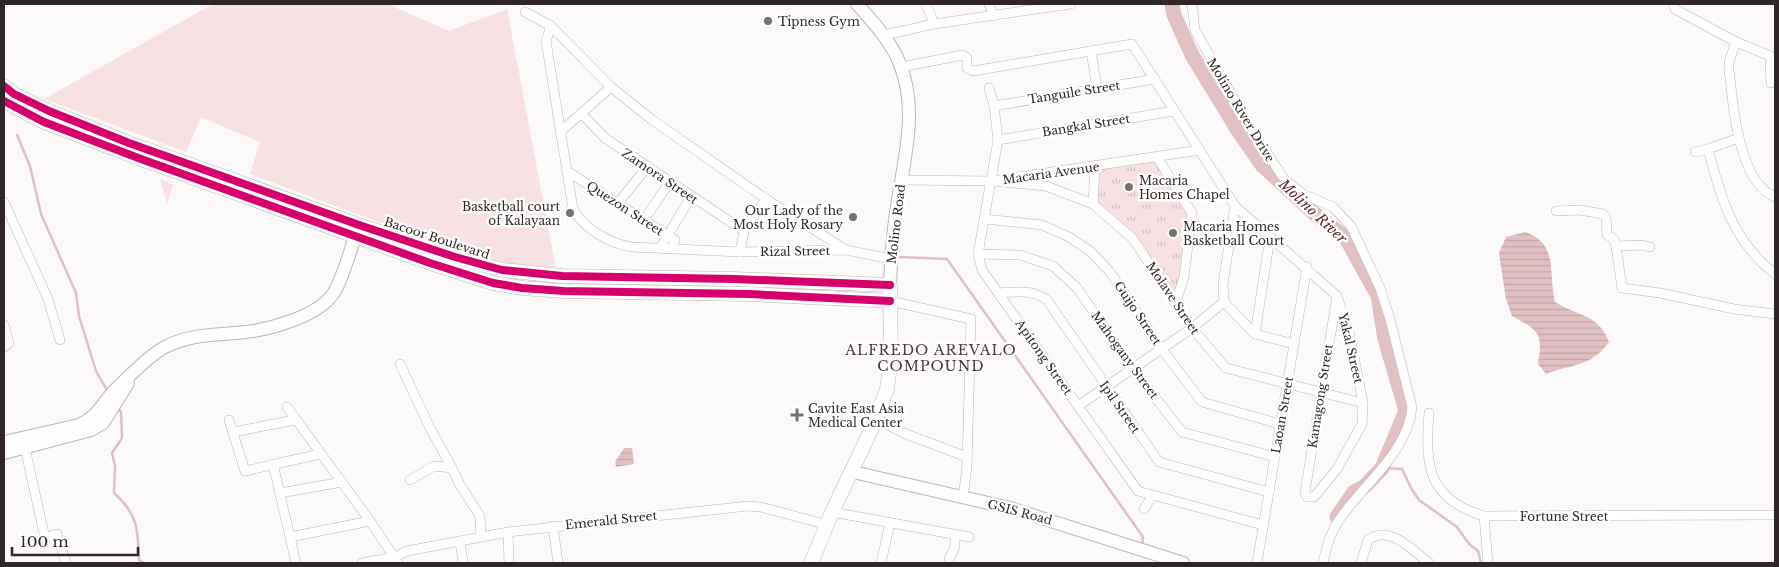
<svg xmlns="http://www.w3.org/2000/svg" width="1779" height="567" font-family="'Libre Baskerville',serif">
  <defs>
    <pattern id="park-tufts" width="24" height="20" patternUnits="userSpaceOnUse" patternTransform="scale(1.25)"><rect width="24" height="20" fill="#f8e1e2"/><path d="M3 7l-1-3M5 7V3M7 7l1-3M15 17l-1-3M17 17v-4M19 17l1-3" fill="none" stroke="#d5c1c2"/></pattern>
    <pattern id="water-rules" width="6" height="5" patternUnits="userSpaceOnUse" patternTransform="scale(1.25)"><rect width="6" height="5" fill="#e0c0c3"/><path d="M0 2.5h6" fill="none" stroke="#c0a5a8"/></pattern>
  </defs>
  <rect width="100%" height="100%" fill="#fbf9f9"/>
  <g fill="#f8e1e2">
    <polygon points="213,4 387,4 449,31 507,9 556,269 519,265 463,254 250,174 260,142 201,117 186,152 44,99"/>
    <polygon points="160,179 173,185 167,204"/>
  </g>
  <polygon fill="url(#park-tufts)" points="1155,159 1189,213 1183,276 1176,298 1135,238 1094,204 1096,170"/>
  <g fill="url(#water-rules)">
    <path d="M1525,232C1559,243 1548,274 1555,302C1578,317 1598,313 1609,342C1590,368 1573,363 1546,374L1538,364C1543,332 1539,331 1512,316L1506,299L1499,253L1506,237Z"/>
    <polygon points="624,448 632,448 634,464 616,467 615,462"/>
  </g>
  <g fill="none" stroke-linecap="round" stroke-linejoin="round">
    <g stroke="#e0c0c3" stroke-width="2.5">
      <polyline points="17,135 30,166 41,214 76,293 79,316 96,371 108,392"/>
      <polyline points="899,257 947,259 1143,537 1142,546"/>
      <path d="M118,408L121,412L122,438L112,453L115,466L114,493C138,514 138,530 139,560L144,563"/>
      <polyline points="1385,468 1402,469 1411,488 1419,500 1457,527 1469,544 1478,551 1481,563"/>
    </g>
    <polyline stroke="#e0c0c3" stroke-width="15" points="1172,4 1174,15 1192,55 1239,132 1262,165 1315,214 1346,238 1378,296 1385,339 1406,411 1382,468 1365,486 1354,492 1337,517"/>
    <g stroke="#bbb6b6" stroke-width="10">
      <g id="street">
        <polyline points="926,4 934,24"/>
        <polyline points="989,4 994,16"/>
        <path d="M1192,4L1195,30L1250,128L1285,180L1303,194L1333,207L1351,226L1380,288L1390,319L1412,407C1409,451 1362,486 1339,520C1330,533 1326,548 1323,563"/>
        <path d="M1674,4L1675,9L1736,42C1734,49 1730,56 1729,64C1728,71 1731,80 1731,87C1734,117 1742,184 1775,197"/>
        <polyline points="525,12 551,26 611,87 651,119 766,199 846,250"/>
        <path d="M551,26L546,41L573,209C583,228 610,244 632,247L740,252L846,250L891,259"/>
        <polyline points="884,35 934,24 1071,4"/>
        <polyline points="1736,42 1775,58"/>
        <polyline points="1091,51 1097,89"/>
        <polyline points="1770,57 1771,83"/>
        <polyline points="901,67 963,55 967,58 967,68 973,71 1132,44 1235,206 1337,296 1350,336 1363,403 1362,424 1337,469 1314,497 1307,497 1305,492 1337,296"/>
        <polyline points="989,88 994,106 998,140 978,254 982,270 1138,491 1263,525"/>
        <polyline points="994,106 1155,79"/>
        <polyline points="582,114 605,138 744,231"/>
        <polyline points="560,132 611,87"/>
        <path d="M1739,138L1708,149C1721,199 1733,241 1775,274"/>
        <polyline points="998,140 1174,111"/>
        <polyline points="1695,152 1708,149"/>
        <polyline points="1157,157 1192,213 1184,277 1176,302"/>
        <polyline points="567,171 675,240 672,248"/>
        <polyline points="901,180 992,181 1200,150"/>
        <polyline points="992,181 1046,186 1093,204 1133,239 1192,328 1226,368 1363,403"/>
        <polyline points="4,202 48,299 60,340"/>
        <polyline points="618,203 647,167"/>
        <polyline points="1093,204 1095,167"/>
        <polyline points="1235,206 1223,284 1224,302 1255,334 1294,344"/>
        <polyline points="1556,211 1580,210 1603,214 1606,218 1607,235 1614,239 1616,246 1622,288 1660,293 1734,309 1775,314"/>
        <polyline points="985,219 1042,225 1069,237 1090,251 1110,272 1161,348 1202,402 1280,424"/>
        <polyline points="644,220 669,183"/>
        <polyline points="1616,246 1642,245 1650,247"/>
        <polyline points="660,248 691,197"/>
        <polyline points="740,252 744,231 766,199"/>
        <polyline points="978,254 1020,255 1053,266 1077,288 1133,369 1182,432 1275,457"/>
        <path d="M999,293C1016,292 1032,289 1047,300L1159,462L1269,492"/>
        <polyline points="890,301 971,319 967,465 963,498"/>
        <polyline points="4,325 9,343 4,347"/>
        <polyline points="1255,334 1270,237"/>
        <polyline points="400,364 430,428 452,468"/>
        <polyline points="1078,406 1192,328 1224,302"/>
        <polyline points="287,407 370,521 398,563"/>
        <path d="M1429,413C1425,465 1427,499 1484,516L1775,515"/>
        <polyline points="876,419 906,434 967,457"/>
        <polyline points="229,420 245,471 320,454"/>
        <polyline points="233,432 295,420"/>
        <polyline points="25,448 45,538 57,534 66,563"/>
        <polyline points="273,464 296,563"/>
        <polyline points="410,480 434,466 452,468 460,485 480,516 481,537"/>
        <polyline points="280,493 342,482"/>
        <polyline points="1144,509 1152,496"/>
        <polyline points="832,512 969,537"/>
        <polyline points="1484,516 1488,563"/>
        <polyline points="553,526 558,563"/>
        <polyline points="508,532 509,563"/>
        <polyline points="290,537 370,521"/>
        <polyline points="460,541 463,563"/>
        <polyline points="949,559 955,547 955,535"/>
        <polyline points="362,563 395,557 407,551 508,532 748,506 761,507 828,525"/>
        <polyline points="881,563 890,523"/>
        <polyline points="1257,563 1307,267"/>
        <path d="M1361,563L1368,540C1390,524 1412,550 1429,563"/>
      </g>
    </g>
    <g stroke="#bbb6b6" stroke-width="14">
      <g id="secondary">
        <path d="M857,4C873,22 890,40 899,62C919,108 904,159 897,206C893,232 891,258 890,285"/>
        <path d="M4,442L79,425C99,416 102,403 116,389C128,377 151,354 165,347C188,335 211,335 236,333C264,331 319,318 335,291C345,272 351,248 358,227"/>
        <polyline points="4,453 91,430 103,423 128,383"/>
        <polyline points="853,472 1010,508 1183,563"/>
      </g>
    </g>
    <g stroke="#bbb6b6" stroke-width="15">
      <g id="primary">
        <polyline points="4,86 14,94 49,111 129,143 359,225 455,257 502,270 562,276 734,279 890,285 891,358 887,389 873,426 832,512 811,563"/>
        <polyline points="4,101 44,122 141,159 430,263 493,283 522,288 564,291 749,294 890,301"/>
      </g>
    </g>
    <use href="#street" stroke="#fefefe" stroke-width="9"/>
    <use href="#secondary" stroke="#fefefe" stroke-width="12"/>
    <use href="#primary" stroke="#fefefe" stroke-width="14"/>
    <g stroke="#fff" stroke-width="11">
      <g id="cycleway">
        <polyline points="4,86 14,94 49,111 129,143 359,225 455,257 502,270 562,276 734,279 890,285"/>
        <polyline points="4,101 44,122 141,159 430,263 493,283 522,288 564,291 749,294 890,301"/>
      </g>
    </g>
    <use href="#cycleway" stroke="#d6006c" stroke-width="8"/>
  </g>
  <g fill="#767070" stroke="#fff" stroke-width="2">
    <circle cx="768" cy="21" r="5"/>
    <circle cx="1129" cy="187" r="5"/>
    <circle cx="570" cy="213" r="5"/>
    <circle cx="853" cy="217" r="5"/>
    <circle cx="1173" cy="233" r="5"/>
    <path d="M794.5 407.5h5v5h5v5h-5v5h-5v-5h-5v-5h5z"/>
  </g>
  <g text-anchor="middle" dominant-baseline="central" stroke-width="5" stroke-linejoin="round" paint-order="stroke">
    <g font-size="12" fill="#2f2727" stroke="#fff" text-anchor="start">
      <text x="778" y="21">Tipness Gym</text>
      <text x="1139" y="180">Macaria<tspan x="1139" dy="14">Homes Chapel</tspan></text>
      <text x="560" y="206" text-anchor="end">Basketball court<tspan x="560" dy="14">of Kalayaan</tspan></text>
      <text x="843" y="210" text-anchor="end">Our Lady of the<tspan x="843" dy="14">Most Holy Rosary</tspan></text>
      <text x="1183" y="226">Macaria Homes<tspan x="1183" dy="14">Basketball Court</tspan></text>
      <text x="808" y="408">Cavite East Asia<tspan x="808" dy="14">Medical Center</tspan></text>
    </g>
    <g font-size="12" fill="#2f2727" stroke="#fff">
      <text transform="translate(1074 92) rotate(-9)">Tanguile Street</text>
      <text transform="translate(1241 110) rotate(59)">Molino River Drive</text>
      <text transform="translate(1086 125) rotate(-9)">Bangkal Street</text>
      <text transform="translate(1051 173) rotate(-8)">Macaria Avenue</text>
      <text transform="translate(660 176) rotate(34)">Zamora Street</text>
      <text transform="translate(625 208) rotate(33)">Quezon Street</text>
      <text transform="translate(896 224) rotate(-83)">Molino Road</text>
      <text transform="translate(437 238) rotate(18)">Bacoor Boulevard</text>
      <text transform="translate(795 251) rotate(-1)">Rizal Street</text>
      <text transform="translate(1173 298) rotate(56)">Molave Street</text>
      <text transform="translate(1138 313) rotate(56)">Guijo Street</text>
      <text transform="translate(1351 348) rotate(77)">Yakal Street</text>
      <text transform="translate(1125 355) rotate(54)">Mahogany Street</text>
      <text transform="translate(1044 357) rotate(55)">Apitong Street</text>
      <text transform="translate(1320 396) rotate(-81)">Kamagong Street</text>
      <text transform="translate(1120 407) rotate(55)">Ipil Street</text>
      <text transform="translate(1282 415) rotate(-80)">Laoan Street</text>
      <text transform="translate(1020 512) rotate(15)">GSIS Road</text>
      <text x="1564" y="516">Fortune Street</text>
      <text transform="translate(611 520) rotate(-6)">Emerald Street</text>
    </g>
    <g font-size="14" font-style="italic" fill="#5d242d" stroke="#fff">
      <text transform="translate(1313 211) rotate(43)">Molino River</text>
    </g>
    <g font-size="14" letter-spacing="1" fill="#4b3a3b" stroke="#fff">
      <text x="931" y="350">ALFREDO AREVALO<tspan x="931" dy="16">COMPOUND</tspan></text>
    </g>
  </g>
  <rect width="1779" height="567" fill="none" stroke="#2f2727" stroke-width="10"/>
  <path d="M12 547v8h126v-8" fill="none" stroke="#2f2727" stroke-width="2.5"/>
  <text x="20" y="547" font-size="15" fill="#2f2727" stroke="#ffffff" stroke-width="4" paint-order="stroke">100 m</text>
</svg>
